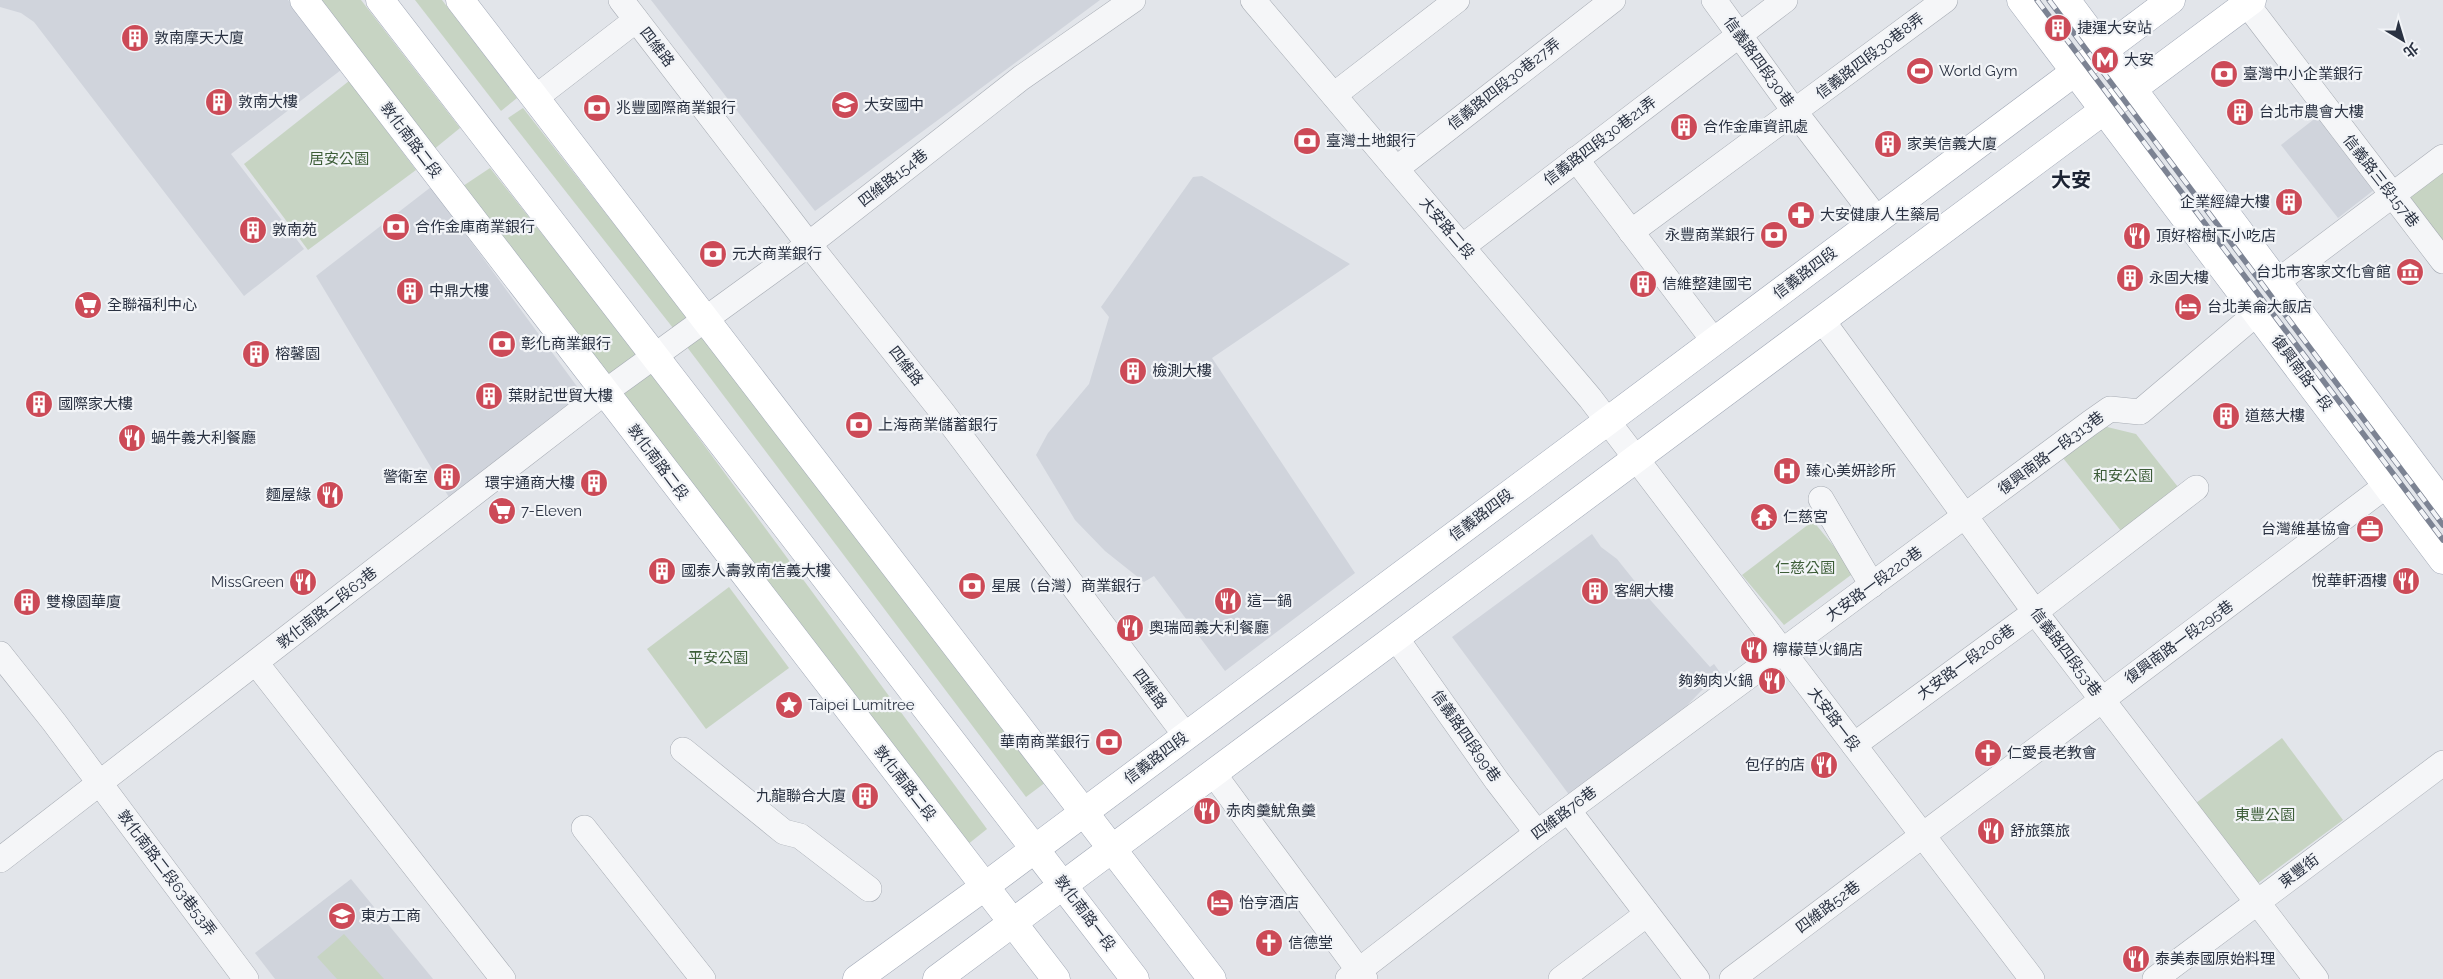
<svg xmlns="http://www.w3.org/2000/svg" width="2443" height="979" font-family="Raleway,'Noto Sans TC',sans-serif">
  <rect width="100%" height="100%" fill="#e2e5ea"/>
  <g fill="#d0d4dc">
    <polygon points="0,0 288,0 341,70 231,154 304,249 244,296 34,22 21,13 0,7"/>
    <polygon points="651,0 1100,0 815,211"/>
    <polygon points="2322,113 2379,186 2338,218 2281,145"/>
    <polygon points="1202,176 1350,264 1212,358 1355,573 1225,671 1154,576 1144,582 1105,551 1075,520 1036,455 1048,433 1089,384 1109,317 1101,307 1193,177"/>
    <polygon points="431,187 584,396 450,499 316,276"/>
    <polygon points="1592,534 1601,547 1617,559 1645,594 1710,667 1714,664 1722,675 1701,691 1672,721 1570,796 1452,637"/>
    <polygon points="351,879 433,979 275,979 255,953"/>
  </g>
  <g fill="#c7d4c3">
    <polygon points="319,0 361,0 460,128 433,150"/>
    <polygon points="415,0 442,0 517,98 501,111"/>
    <polygon points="349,81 416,170 308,250 244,164"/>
    <polygon points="523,108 687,317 673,328 508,118"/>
    <polygon points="2443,166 2443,245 2404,196"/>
    <polygon points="490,168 638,355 608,381 463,186"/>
    <polygon points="702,336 1046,782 1026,797 687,347"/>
    <polygon points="648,369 987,829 967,845 618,395"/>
    <polygon points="2103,426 2136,434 2182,492 2125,536 2063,458"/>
    <polygon points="1813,521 1855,572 1784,625 1742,575"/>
    <polygon points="729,587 789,668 706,729 647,649"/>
    <polygon points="2282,738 2343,820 2254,886 2192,806"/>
    <polygon points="344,934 384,979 337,979 317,957"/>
  </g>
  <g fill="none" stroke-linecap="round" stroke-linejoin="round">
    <g stroke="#a7acb4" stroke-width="26">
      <g id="minor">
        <polyline points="621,0 800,233 943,413 1186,736"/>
        <polyline points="1253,0 1590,398 2032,979"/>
        <polyline points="1714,0 1795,112 1877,219"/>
        <polyline points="2247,4 2443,261"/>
        <polyline points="1334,95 1457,0"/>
        <polyline points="535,98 636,20"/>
        <polyline points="1576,159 1714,341"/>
        <polyline points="1396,169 1613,0"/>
        <polyline points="1631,232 1945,0"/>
        <polyline points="1462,247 1785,0"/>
        <polyline points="2277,282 2443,157"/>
        <polyline points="1822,320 2035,612 2316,979"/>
        <polyline points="1821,499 1872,585"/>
        <polyline points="1396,638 1497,781 1537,833"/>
        <polyline points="0,654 54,722 246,979"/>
        <polyline points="256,663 503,979"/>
        <polyline points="1854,745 2035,612 2196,488"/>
        <polyline points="683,750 784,832 800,836 869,889"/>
        <polyline points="1213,773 1365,979"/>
        <polyline points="1568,810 1697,979"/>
        <polyline points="584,828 703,979"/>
        <polyline points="0,860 605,392 809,244 1021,78 1133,0"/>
        <polyline points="1348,979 1537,833 2090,423 2110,409 2140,412 2257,313"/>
        <polyline points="1561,979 1647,914"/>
        <polyline points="1732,979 2387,485"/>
        <polyline points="2155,979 2443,763"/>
      </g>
    </g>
    <g stroke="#a1a8b6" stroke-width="29">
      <g id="major">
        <polyline points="304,0 1056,979"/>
        <polyline points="380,0 1135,979"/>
        <polyline points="460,0 1212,979"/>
        <polyline points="2021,0 2443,560"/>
        <polyline points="2066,0 2443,504"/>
        <polyline points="857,979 984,887 2171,0"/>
        <polyline points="937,979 2252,0"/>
      </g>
    </g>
    <use href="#minor" stroke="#f5f6f8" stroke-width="25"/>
    <use href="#major" stroke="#fff" stroke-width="28"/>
    <g stroke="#7c8393" stroke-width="5.5">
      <g id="rail">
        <polyline points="2037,0 2443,540"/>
        <polyline points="2049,0 2443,525"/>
      </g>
    </g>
    <use href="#rail" stroke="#f2f4f7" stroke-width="4" stroke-dasharray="11" stroke-linecap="butt"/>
  </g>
  <defs>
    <g id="building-disc" transform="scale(1.4375)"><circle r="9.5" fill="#cc4a57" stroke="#f2f4f7"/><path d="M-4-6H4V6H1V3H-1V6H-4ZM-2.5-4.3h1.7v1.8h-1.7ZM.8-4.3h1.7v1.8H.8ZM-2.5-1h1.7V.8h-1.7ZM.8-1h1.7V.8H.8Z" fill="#fff"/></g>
    <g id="metro-disc" transform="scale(1.4375)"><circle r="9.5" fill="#cc4a57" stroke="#f2f4f7"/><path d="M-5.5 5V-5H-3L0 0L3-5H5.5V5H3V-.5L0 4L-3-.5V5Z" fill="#fff"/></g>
    <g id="stadium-disc" transform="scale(1.4375)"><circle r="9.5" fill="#cc4a57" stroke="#f2f4f7"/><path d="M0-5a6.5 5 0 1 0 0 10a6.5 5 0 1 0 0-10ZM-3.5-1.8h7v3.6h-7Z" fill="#fff"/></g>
    <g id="bank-disc" transform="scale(1.4375)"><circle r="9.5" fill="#cc4a57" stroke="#f2f4f7"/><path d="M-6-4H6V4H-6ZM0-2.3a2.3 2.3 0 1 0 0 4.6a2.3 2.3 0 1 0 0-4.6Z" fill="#fff"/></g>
    <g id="school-disc" transform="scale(1.4375)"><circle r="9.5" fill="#cc4a57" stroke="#f2f4f7"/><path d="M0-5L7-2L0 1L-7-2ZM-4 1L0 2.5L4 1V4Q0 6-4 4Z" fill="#fff"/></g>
    <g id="pharmacy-disc" transform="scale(1.4375)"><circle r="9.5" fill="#cc4a57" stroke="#f2f4f7"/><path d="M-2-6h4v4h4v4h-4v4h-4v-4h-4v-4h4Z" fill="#fff"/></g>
    <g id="restaurant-disc" transform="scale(1.4375)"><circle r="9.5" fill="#cc4a57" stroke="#f2f4f7"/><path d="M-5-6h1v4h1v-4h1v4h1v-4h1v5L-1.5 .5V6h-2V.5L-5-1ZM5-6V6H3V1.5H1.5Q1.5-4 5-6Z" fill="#fff"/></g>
    <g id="museum-disc" transform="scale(1.4375)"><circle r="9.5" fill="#cc4a57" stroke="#f2f4f7"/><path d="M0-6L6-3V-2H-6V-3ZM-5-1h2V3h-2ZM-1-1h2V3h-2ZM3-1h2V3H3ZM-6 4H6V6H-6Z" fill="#fff"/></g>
    <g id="supermarket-disc" transform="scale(1.4375)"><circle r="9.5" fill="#cc4a57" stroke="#f2f4f7"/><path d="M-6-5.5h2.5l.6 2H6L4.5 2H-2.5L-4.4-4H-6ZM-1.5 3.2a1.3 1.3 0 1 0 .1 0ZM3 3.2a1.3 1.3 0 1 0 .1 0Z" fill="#fff"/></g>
    <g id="hotel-disc" transform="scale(1.4375)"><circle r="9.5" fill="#cc4a57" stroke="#f2f4f7"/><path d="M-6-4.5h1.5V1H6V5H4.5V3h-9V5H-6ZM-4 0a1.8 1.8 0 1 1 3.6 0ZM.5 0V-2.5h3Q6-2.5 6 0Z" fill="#fff"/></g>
    <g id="hospital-disc" transform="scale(1.4375)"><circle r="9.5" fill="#cc4a57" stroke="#f2f4f7"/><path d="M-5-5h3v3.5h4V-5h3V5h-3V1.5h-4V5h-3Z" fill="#fff"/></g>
    <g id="temple-disc" transform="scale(1.4375)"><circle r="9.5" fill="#cc4a57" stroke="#f2f4f7"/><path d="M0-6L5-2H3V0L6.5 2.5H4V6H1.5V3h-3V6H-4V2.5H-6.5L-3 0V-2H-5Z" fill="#fff"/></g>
    <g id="office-disc" transform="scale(1.4375)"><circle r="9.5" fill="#cc4a57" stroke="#f2f4f7"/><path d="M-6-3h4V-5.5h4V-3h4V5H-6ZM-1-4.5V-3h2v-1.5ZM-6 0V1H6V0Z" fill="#fff"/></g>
    <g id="sight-disc" transform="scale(1.4375)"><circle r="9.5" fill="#cc4a57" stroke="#f2f4f7"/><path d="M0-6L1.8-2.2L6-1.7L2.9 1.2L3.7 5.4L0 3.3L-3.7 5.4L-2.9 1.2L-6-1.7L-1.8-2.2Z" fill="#fff"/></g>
    <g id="church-disc" transform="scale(1.4375)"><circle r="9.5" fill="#cc4a57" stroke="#f2f4f7"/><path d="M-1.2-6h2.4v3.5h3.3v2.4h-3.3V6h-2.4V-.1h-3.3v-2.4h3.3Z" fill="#fff"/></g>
  </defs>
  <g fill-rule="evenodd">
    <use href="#building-disc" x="2058" y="28"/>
    <use href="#building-disc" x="135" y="38"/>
    <use href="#metro-disc" x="2105" y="60"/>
    <use href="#stadium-disc" x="1920" y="71"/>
    <use href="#bank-disc" x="2224" y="74"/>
    <use href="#building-disc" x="219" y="102"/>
    <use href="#school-disc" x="845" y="105"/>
    <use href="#bank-disc" x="597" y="108"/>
    <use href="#building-disc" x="2240" y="112"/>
    <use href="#building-disc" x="1684" y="127"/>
    <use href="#bank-disc" x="1307" y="141"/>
    <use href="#building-disc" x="1888" y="144"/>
    <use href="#building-disc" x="2289" y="202"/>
    <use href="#pharmacy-disc" x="1801" y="215"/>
    <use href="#bank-disc" x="396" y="227"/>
    <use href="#building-disc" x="253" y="230"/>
    <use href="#bank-disc" x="1774" y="235"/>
    <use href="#restaurant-disc" x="2137" y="236"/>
    <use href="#bank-disc" x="713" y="254"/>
    <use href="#museum-disc" x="2410" y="272"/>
    <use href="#building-disc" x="2130" y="278"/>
    <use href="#building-disc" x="1643" y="284"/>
    <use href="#building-disc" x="410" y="291"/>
    <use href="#supermarket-disc" x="88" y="305"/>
    <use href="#hotel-disc" x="2188" y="307"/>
    <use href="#bank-disc" x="502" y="344"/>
    <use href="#building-disc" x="256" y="354"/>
    <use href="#building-disc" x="1133" y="371"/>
    <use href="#building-disc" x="489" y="396"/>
    <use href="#building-disc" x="39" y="404"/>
    <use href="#building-disc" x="2226" y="416"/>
    <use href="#bank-disc" x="859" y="425"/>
    <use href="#restaurant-disc" x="132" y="438"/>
    <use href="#hospital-disc" x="1787" y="471"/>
    <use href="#building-disc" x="447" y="477"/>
    <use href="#building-disc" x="594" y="483"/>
    <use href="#restaurant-disc" x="330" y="495"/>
    <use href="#supermarket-disc" x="502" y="511"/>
    <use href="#temple-disc" x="1764" y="517"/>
    <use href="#office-disc" x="2370" y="529"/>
    <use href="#building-disc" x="662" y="571"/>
    <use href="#restaurant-disc" x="2406" y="581"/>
    <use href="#restaurant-disc" x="303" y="582"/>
    <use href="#bank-disc" x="972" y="586"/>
    <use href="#building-disc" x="1595" y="591"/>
    <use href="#restaurant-disc" x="1228" y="601"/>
    <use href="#building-disc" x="27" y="602"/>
    <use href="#restaurant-disc" x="1130" y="628"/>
    <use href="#restaurant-disc" x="1754" y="650"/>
    <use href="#restaurant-disc" x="1772" y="681"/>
    <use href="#sight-disc" x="789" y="705"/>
    <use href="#bank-disc" x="1109" y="742"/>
    <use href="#church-disc" x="1988" y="753"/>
    <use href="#restaurant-disc" x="1824" y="765"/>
    <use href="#building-disc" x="865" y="796"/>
    <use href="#restaurant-disc" x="1207" y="811"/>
    <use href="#restaurant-disc" x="1991" y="831"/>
    <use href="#hotel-disc" x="1220" y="903"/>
    <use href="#school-disc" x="342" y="916"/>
    <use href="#church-disc" x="1269" y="943"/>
    <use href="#restaurant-disc" x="2136" y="959"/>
  </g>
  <g text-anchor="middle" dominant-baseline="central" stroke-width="4.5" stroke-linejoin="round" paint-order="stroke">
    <g font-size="15" fill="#2a3242" stroke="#f2f4f7" text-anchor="start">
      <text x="2077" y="28">捷運大安站</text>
      <text x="154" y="38">敦南摩天大廈</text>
      <text x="2124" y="60">大安</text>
      <text x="1939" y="71">World Gym</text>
      <text x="2243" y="74">臺灣中小企業銀行</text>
      <text x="238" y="102">敦南大樓</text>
      <text x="864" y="105">大安國中</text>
      <text x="616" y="108">兆豐國際商業銀行</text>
      <text x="2259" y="112">台北市農會大樓</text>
      <text x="1703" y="127">合作金庫資訊處</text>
      <text x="1326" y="141">臺灣土地銀行</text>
      <text x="1907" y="144">家美信義大廈</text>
      <text x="2270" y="202" text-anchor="end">企業經緯大樓</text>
      <text x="1820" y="215">大安健康人生藥局</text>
      <text x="415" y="227">合作金庫商業銀行</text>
      <text x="272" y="230">敦南苑</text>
      <text x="1755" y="235" text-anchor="end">永豐商業銀行</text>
      <text x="2156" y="236">頂好榕樹下小吃店</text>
      <text x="732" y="254">元大商業銀行</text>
      <text x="2391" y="272" text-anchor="end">台北市客家文化會館</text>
      <text x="2149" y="278">永固大樓</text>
      <text x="1662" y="284">信維整建國宅</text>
      <text x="429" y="291">中鼎大樓</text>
      <text x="107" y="305">全聯福利中心</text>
      <text x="2207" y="307">台北美侖大飯店</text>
      <text x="521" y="344">彰化商業銀行</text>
      <text x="275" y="354">榕馨園</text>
      <text x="1152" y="371">檢測大樓</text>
      <text x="508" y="396">葉財記世貿大樓</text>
      <text x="58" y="404">國際家大樓</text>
      <text x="2245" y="416">道慈大樓</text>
      <text x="878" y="425">上海商業儲蓄銀行</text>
      <text x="151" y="438">蝸牛義大利餐廳</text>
      <text x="1806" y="471">臻心美妍診所</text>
      <text x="428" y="477" text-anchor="end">警衛室</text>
      <text x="575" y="483" text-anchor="end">環宇通商大樓</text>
      <text x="311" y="495" text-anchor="end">麵屋緣</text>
      <text x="521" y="511">7-Eleven</text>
      <text x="1783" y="517">仁慈宮</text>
      <text x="2351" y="529" text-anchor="end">台灣維基協會</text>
      <text x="681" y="571">國泰人壽敦南信義大樓</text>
      <text x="2387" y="581" text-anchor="end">悅華軒酒樓</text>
      <text x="284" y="582" text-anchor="end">MissGreen</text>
      <text x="991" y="586">星展（台灣）商業銀行</text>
      <text x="1614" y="591">客網大樓</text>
      <text x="1247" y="601">這一鍋</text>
      <text x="46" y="602">雙橡園華廈</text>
      <text x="1149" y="628">奧瑞岡義大利餐廳</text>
      <text x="1773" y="650">檸檬草火鍋店</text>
      <text x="1753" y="681" text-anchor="end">夠夠肉火鍋</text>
      <text x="808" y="705">Taipei Lumitree</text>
      <text x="1090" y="742" text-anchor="end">華南商業銀行</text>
      <text x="2007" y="753">仁愛長老教會</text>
      <text x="1805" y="765" text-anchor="end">包仔的店</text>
      <text x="846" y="796" text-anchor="end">九龍聯合大廈</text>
      <text x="1226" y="811">赤肉羹魷魚羹</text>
      <text x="2010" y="831">舒旅築旅</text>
      <text x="1239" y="903">怡亨酒店</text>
      <text x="361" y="916">東方工商</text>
      <text x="1288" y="943">信德堂</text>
      <text x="2155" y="959">泰美泰國原始料理</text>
    </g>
    <g font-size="15" fill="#2a3242" stroke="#f2f4f7">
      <text transform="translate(657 47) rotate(52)">四維路</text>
      <text transform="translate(1870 56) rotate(-37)">信義路四段30巷8弄</text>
      <text transform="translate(1759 62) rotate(54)">信義路四段30巷</text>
      <text transform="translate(1504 84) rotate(-38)">信義路四段30巷27弄</text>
      <text transform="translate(411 140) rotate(53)">敦化南路二段</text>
      <text transform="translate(1600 141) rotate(-37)">信義路四段30巷21弄</text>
      <text transform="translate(893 178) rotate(-38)">四維路154巷</text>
      <text transform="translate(2381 181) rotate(52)">信義路三段157巷</text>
      <text transform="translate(1447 228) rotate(50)">大安路二段</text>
      <text transform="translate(1805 273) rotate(-37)">信義路四段</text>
      <text transform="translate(906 366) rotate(52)">四維路</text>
      <text transform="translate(2302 373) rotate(53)">復興南路一段</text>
      <text transform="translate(2051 453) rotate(-37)">復興南路一段313巷</text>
      <text transform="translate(658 462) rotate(53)">敦化南路二段</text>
      <text transform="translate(1481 515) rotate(-37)">信義路四段</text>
      <text transform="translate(1874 584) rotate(-36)">大安路一段220巷</text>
      <text transform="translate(327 608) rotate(-38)">敦化南路二段63巷</text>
      <text transform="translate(2179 642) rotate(-36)">復興南路一段295巷</text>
      <text transform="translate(2066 652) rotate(53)">信義路四段53巷</text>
      <text transform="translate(1966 662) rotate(-36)">大安路一段206巷</text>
      <text transform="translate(1150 689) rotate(53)">四維路</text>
      <text transform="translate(1834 719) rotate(53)">大安路一段</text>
      <text transform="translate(1466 736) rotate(55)">信義路四段99巷</text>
      <text transform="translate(1156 758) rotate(-37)">信義路四段</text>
      <text transform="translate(905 783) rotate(52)">敦化南路二段</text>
      <text transform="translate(1564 813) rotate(-37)">四維路76巷</text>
      <text transform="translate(2299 871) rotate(-37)">東豐街</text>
      <text transform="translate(167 873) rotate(53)">敦化南路二段63巷53弄</text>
      <text transform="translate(1828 907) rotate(-37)">四維路52巷</text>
      <text transform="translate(1085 913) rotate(53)">敦化南路一段</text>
    </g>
    <g font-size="15" fill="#3d5d38" stroke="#f2f4f7">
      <text x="339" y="159">居安公園</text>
      <text x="2123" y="476">和安公園</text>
      <text x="1805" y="568">仁慈公園</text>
      <text x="718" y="658">平安公園</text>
      <text x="2265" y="815">東豐公園</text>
    </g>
    <g font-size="20" font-weight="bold" fill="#1c2333" stroke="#f2f4f7">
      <text x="2071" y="180">大安</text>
    </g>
  </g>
  <g transform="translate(2403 40) rotate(142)" stroke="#f2f4f7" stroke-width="4" paint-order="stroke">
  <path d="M0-4L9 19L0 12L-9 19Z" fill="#2a3242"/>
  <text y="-8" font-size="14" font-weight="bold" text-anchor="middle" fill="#2a3242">北</text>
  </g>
</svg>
